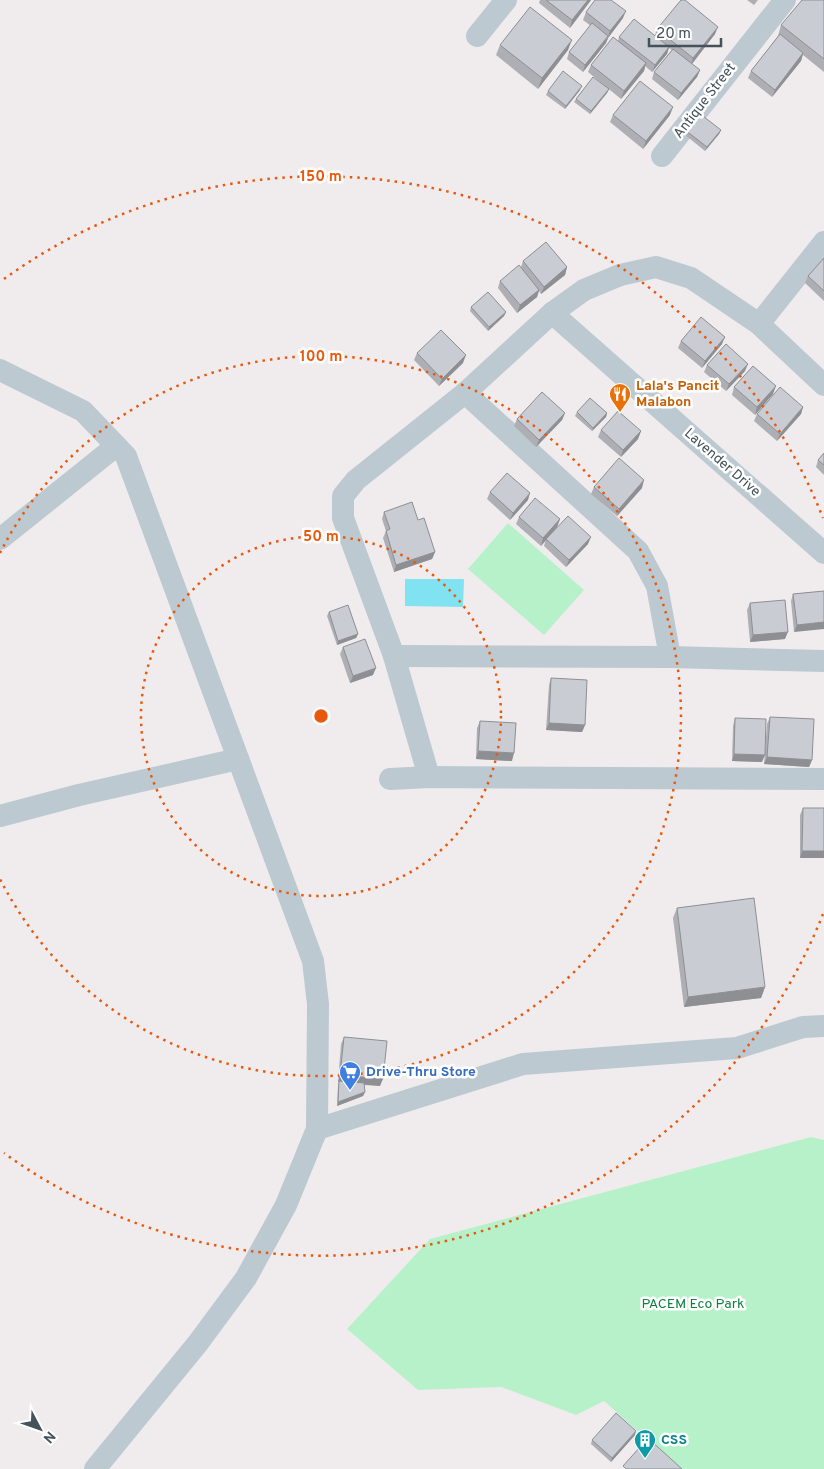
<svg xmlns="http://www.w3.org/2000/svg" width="824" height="1469" font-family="Overpass,sans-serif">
  <rect width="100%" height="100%" fill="#f0eced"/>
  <g fill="#b7f1c9">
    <polygon points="508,523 584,590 544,635 468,569"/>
    <polygon points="811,1137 824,1140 824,1469 680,1469 604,1401 576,1415 501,1387 418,1390 347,1329 430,1239"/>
  </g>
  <polygon fill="#81e2f2" points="405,579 464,579 463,607 405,606"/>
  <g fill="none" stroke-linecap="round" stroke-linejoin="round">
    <g stroke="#bcc9d0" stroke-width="22">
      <polyline points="477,36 506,0"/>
      <polyline points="662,156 785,0"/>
      <polyline points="552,313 824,553"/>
      <polyline points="759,324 824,242"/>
      <polyline points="0,370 83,411 126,456 313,961 318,1004 317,1129 286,1205 246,1278 198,1343 95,1469"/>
      <polyline points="465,393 638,551 657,586 670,657"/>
      <polyline points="0,539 116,446"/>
      <polyline points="394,656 670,657 824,661"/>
      <polyline points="429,777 394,656 343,518 343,496 356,480 465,393 552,313 584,290 620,275 656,267 691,278 759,324 824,385"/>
      <polyline points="390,779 429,777 824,779"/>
      <polyline points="0,816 79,795 238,759"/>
      <polyline points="317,1129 523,1064 737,1048 803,1027 824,1026"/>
    </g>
  </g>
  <g fill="#adafb5">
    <polygon points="540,0 591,0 570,28 539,3"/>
    <polygon points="747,0 758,0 754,5"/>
    <polygon points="824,0 824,72 803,55 801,61 772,97 748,78 751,71 778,36 781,25"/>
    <polygon points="586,12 623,18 608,38 606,43 583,72 567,59 569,52 591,26 583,20"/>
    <polygon points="657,29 715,34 692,64 700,70 697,77 678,100 652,79 654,72 672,50 669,48 667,54 652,72 645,66 644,71 621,99 588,72 591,65 618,41 619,37 655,35"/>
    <polygon points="500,45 568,50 538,89 496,55"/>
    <polygon points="609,89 607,93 590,114 574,102 576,99"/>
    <polygon points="580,90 565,109 546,95 548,91"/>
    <polygon points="613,115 670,115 643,149 610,122"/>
    <polygon points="685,130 721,130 719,134 705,151 684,134"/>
    <polygon points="824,258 824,301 805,283 808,276"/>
    <polygon points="523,261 567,267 565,275 541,294 539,291 537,297 517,313 498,288 500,281 521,267"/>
    <polygon points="471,307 506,312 504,316 488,331 470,311"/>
    <polygon points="681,341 722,344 702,368 678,348"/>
    <polygon points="417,353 463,363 439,386 414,360"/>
    <polygon points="707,365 745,371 726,391 704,372"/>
    <polygon points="734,387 773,394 755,415 732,395"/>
    <polygon points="803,407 801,414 777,441 754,421 757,414"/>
    <polygon points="577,412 607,413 606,417 592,431 575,416"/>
    <polygon points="565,413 562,420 536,447 514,426 517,419"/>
    <polygon points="601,430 641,431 638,439 621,457 598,437"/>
    <polygon points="824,453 824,475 816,467 818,460"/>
    <polygon points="594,487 642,488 617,516 591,494"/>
    <polygon points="490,492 528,500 510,520 487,499"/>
    <polygon points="384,512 418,520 435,552 432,559 394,572 383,538 386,531 382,519"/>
    <polygon points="519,517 560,519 557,527 541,546 516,524"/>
    <polygon points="546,539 588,544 566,567 544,546"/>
    <polygon points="824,591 794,632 791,601 793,594"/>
    <polygon points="750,603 785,639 750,642 747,610"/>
    <polygon points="329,612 358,634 356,638 337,645 327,616"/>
    <polygon points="343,647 373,675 350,683 340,654"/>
    <polygon points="551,678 585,725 582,732 546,730 549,685"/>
    <polygon points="770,717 812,760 809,767 764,764 767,724"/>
    <polygon points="735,718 762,762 732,761 733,726"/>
    <polygon points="480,721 512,761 476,759 477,728"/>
    <polygon points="803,808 824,858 800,858 800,815"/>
    <polygon points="677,908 765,987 761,998 684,1007 673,918"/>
    <polygon points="344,1037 380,1086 364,1085 365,1092 363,1096 337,1106 338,1085 339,1082 338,1082 341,1044"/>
    <polygon points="635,1435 611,1462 591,1444 592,1440"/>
  </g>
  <g fill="#8d8f93">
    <polygon points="588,0 591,0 570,28 572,20"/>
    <polygon points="626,11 623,18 608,38 606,43 583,72 585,65 608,37 610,31"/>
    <polygon points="718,27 715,34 691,65 693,58"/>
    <polygon points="572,40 568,50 538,89 542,78"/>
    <polygon points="669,47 667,54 652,72 655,65"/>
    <polygon points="803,53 801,61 772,97 775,90"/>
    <polygon points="646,63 644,71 621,99 624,91"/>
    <polygon points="700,70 697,77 678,100 681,93"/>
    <polygon points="582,86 580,90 565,109 566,106"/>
    <polygon points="609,89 607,93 590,114 591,111"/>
    <polygon points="673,107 670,115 643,149 646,141"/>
    <polygon points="721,130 719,134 705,151 707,147"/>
    <polygon points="567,267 565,275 541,294 544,287"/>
    <polygon points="539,290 537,297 517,313 520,305"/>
    <polygon points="506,312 504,316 488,331 489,327"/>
    <polygon points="725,337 722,344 702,368 705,361"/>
    <polygon points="466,355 463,363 439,386 442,379"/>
    <polygon points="748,364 745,371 726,391 729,384"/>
    <polygon points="776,386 773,394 755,415 757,407"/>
    <polygon points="803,407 801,414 777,441 780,434"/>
    <polygon points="565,413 562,420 536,447 539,440"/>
    <polygon points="607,413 606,417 592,431 593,428"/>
    <polygon points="641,431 638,439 621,457 623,450"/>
    <polygon points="644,480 642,488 617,516 619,509"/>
    <polygon points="530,493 528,500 510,520 513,513"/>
    <polygon points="560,519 557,527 541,546 543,538"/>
    <polygon points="591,537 588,544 566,567 569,560"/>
    <polygon points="435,552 432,559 394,572 396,565"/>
    <polygon points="824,622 824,629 794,632 797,625"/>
    <polygon points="788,632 785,639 750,642 753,635"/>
    <polygon points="358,634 356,638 337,645 338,641"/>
    <polygon points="376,668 373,675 350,683 353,676"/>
    <polygon points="549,723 585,725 582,732 546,730"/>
    <polygon points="478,751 514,753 512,761 476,759"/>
    <polygon points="734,754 765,755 762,762 732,761"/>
    <polygon points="767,757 812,760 809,767 764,764"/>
    <polygon points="802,851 824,851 824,858 800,858"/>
    <polygon points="765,987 761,998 684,1007 688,997"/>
    <polygon points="340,1075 383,1079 380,1086 338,1082"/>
    <polygon points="365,1092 363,1096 337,1106 338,1102"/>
    <polygon points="636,1431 635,1435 611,1462 612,1458"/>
  </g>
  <g fill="#c9ccd2" stroke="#8d8f93">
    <polygon points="546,0 588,0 572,20"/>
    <polygon points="595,0 611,0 626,11 610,31 586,12"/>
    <polygon points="681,0 685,0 718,27 693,58 657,29"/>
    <polygon points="802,0 824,0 824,59 781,25"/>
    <polygon points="530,7 572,40 542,78 500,45"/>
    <polygon points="634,19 669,47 655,65 619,37"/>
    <polygon points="592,23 608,36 585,65 569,52"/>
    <polygon points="780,34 803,53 775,90 751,71"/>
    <polygon points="613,37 646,63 624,91 591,65"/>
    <polygon points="673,49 700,70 681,93 654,72"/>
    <polygon points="563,71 582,86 566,106 548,91"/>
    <polygon points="593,77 609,89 591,111 576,99"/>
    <polygon points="640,81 673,107 646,141 613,115"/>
    <polygon points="699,113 721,130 707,147 685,130"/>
    <polygon points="546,242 567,267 544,287 523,261"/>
    <polygon points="824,258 824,291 808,276"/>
    <polygon points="519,265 539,290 520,305 500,281"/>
    <polygon points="488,292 506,312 489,327 471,307"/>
    <polygon points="701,317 725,337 705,361 681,341"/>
    <polygon points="441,330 466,355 442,379 417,353"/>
    <polygon points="726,344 748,364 729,384 707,365"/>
    <polygon points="753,366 776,386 757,407 734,387"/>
    <polygon points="780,387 803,407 780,434 757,414"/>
    <polygon points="542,392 565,413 539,440 517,419"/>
    <polygon points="590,398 607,413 593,428 577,412"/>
    <polygon points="618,411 641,431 623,450 601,430"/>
    <polygon points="824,453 824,465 818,460"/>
    <polygon points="619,458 644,480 619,509 594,487"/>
    <polygon points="507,473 530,493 513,513 490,492"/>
    <polygon points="535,498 560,519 543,538 519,517"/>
    <polygon points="412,502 418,520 424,518 435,552 396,565 386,531 390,529 384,512"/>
    <polygon points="568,516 591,537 569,560 546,539"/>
    <polygon points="824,591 824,622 797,625 793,594"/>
    <polygon points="785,600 788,632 753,635 750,603"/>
    <polygon points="348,605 358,634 338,641 329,612"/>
    <polygon points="365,639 376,668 353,676 343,647"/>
    <polygon points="551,678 587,680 585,725 549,723"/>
    <polygon points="770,717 814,719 812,760 767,757"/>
    <polygon points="735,718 766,719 765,755 734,754"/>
    <polygon points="480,721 516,723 514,753 478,751"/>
    <polygon points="803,808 824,808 824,851 802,851"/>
    <polygon points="754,898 765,987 688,997 677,908"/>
    <polygon points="344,1037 387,1041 383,1079 340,1075"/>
    <polygon points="339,1081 364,1083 365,1092 338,1102"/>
    <polygon points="616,1413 636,1431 612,1458 592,1440"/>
    <polygon points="648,1438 682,1469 626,1469 623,1466"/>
  </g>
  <g fill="none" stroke="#e8590c" stroke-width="2.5" stroke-dasharray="2.5 5">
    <circle cx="321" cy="716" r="180"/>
    <path d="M0 553A360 360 0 1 1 0 879"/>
    <path d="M823 914A540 540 0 0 1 4 1153M4 279A540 540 0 0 1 823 518"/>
  </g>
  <defs>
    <g id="restaurant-pin" transform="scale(1.125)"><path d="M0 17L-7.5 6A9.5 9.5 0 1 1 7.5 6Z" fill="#e8710a" stroke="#fff"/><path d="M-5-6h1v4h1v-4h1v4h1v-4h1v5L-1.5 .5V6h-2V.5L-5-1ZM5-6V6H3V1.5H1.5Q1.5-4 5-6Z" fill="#fff"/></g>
    <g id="supermarket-pin" transform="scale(1.125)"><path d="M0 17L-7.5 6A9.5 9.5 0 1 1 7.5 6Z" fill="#3f7fe0" stroke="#fff"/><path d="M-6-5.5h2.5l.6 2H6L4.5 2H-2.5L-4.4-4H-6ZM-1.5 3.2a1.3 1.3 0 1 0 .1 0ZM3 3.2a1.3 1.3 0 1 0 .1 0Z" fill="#fff"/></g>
    <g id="building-pin" transform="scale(1.125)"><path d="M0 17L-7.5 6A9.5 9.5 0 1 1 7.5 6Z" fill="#0f9aa8" stroke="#fff"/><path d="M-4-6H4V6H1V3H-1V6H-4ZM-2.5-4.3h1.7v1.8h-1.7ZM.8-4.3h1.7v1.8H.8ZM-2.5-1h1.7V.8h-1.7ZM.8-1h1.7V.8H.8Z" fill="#fff"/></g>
  </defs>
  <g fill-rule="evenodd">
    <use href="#restaurant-pin" x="620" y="394"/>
    <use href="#supermarket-pin" x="350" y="1072"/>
    <use href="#building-pin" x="645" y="1440"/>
  </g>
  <g text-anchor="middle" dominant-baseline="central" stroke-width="5" stroke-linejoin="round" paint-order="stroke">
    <g font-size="14" fill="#44525b" stroke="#fff">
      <text transform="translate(705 101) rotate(-52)">Antique Street</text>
      <text transform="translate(722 463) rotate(41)">Lavender Drive</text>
    </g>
    <g font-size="14" font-weight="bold" fill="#c56008" stroke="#fff" text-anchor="start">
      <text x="636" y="386">Lala's Pancit<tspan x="636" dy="16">Malabon</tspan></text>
    </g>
    <g font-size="14" font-weight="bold" fill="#366cbe" stroke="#fff" text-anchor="start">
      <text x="366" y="1072">Drive-Thru Store</text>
    </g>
    <g font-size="14" fill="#108141" stroke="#fff">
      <text x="693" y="1304">PACEM Eco Park</text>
    </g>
    <g font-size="14" font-weight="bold" fill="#0d838f" stroke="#fff" text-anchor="start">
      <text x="661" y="1440">CSS</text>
    </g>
  </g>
  <circle cx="321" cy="716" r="8" fill="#e8590c" stroke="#fff" stroke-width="2.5"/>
  <g font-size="15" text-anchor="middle" font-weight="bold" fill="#e8590c" stroke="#fff" stroke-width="5" stroke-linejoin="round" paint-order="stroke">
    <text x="321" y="181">150 m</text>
    <text x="321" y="361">100 m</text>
    <text x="321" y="541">50 m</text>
  </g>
  <g transform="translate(40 1429) rotate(131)" stroke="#ffffff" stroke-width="4" paint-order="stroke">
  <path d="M0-4L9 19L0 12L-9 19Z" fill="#44525b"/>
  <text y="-8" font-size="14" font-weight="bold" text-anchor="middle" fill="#44525b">N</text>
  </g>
  <path d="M649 38v8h72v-8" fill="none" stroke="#44525b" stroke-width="2.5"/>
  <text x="656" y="38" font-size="15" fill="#44525b" stroke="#ffffff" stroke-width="4" paint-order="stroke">20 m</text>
</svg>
